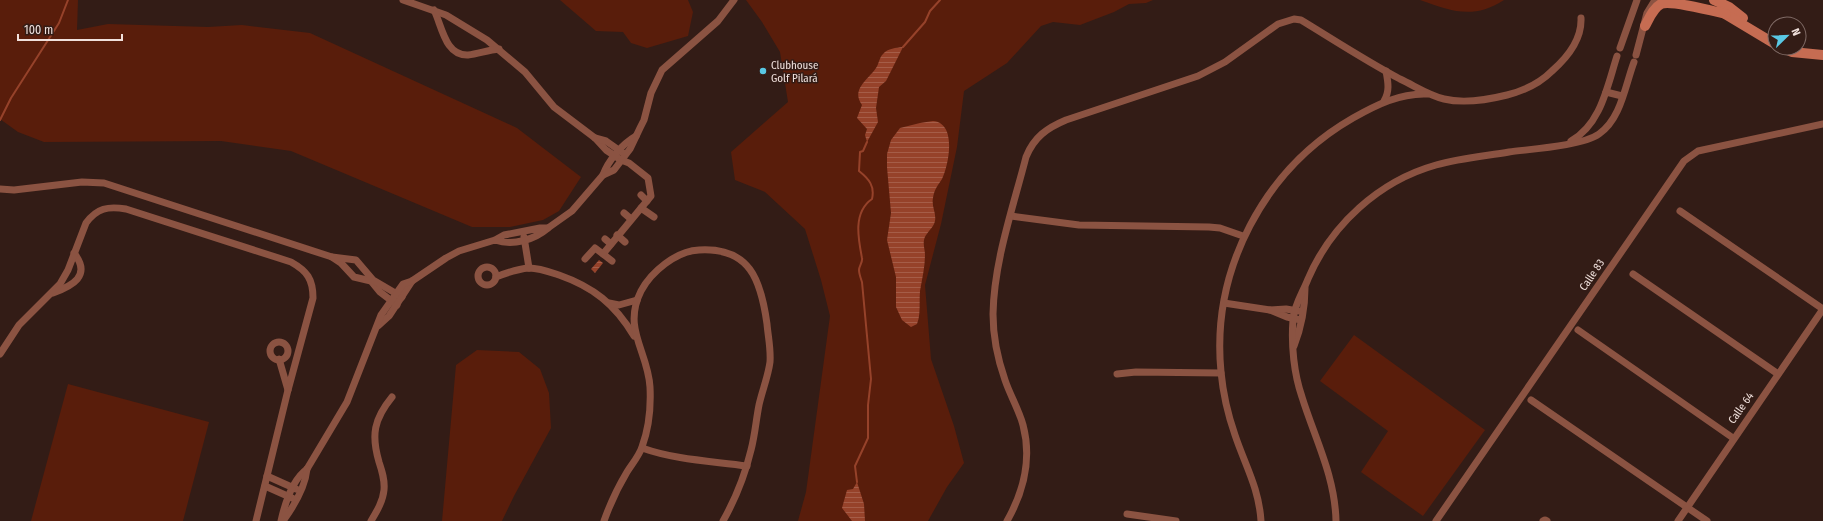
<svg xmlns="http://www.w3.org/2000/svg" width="1823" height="521" font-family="'Fira Sans Condensed',sans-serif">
  <defs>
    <pattern id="water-rules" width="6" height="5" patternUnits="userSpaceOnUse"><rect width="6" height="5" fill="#96422a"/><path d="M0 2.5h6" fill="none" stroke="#a55d48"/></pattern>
  </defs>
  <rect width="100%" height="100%" fill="#331c16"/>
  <g fill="#591d0b">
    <polygon points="0,0 78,0 77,30 108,24 208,27 242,25 310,33 517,128 581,177 559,211 543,220 510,227 472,227 291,151 221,141 44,142 18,132 0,119"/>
    <polygon points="560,0 688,0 693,12 688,36 647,48 631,43 623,32 596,31"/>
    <polygon points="746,0 1153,0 1146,3 1129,4 1114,12 1080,25 1053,22 1041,26 1007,63 964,91 957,147 941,224 925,285 931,359 954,426 964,463 947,487 928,521 798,521 806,492 830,316 821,280 805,229 765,192 735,180 731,152 788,102 780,52 762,22"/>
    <path d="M1420,0H1504C1473,20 1451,11 1420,0Z"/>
    <polygon points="1354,335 1485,430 1423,516 1361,472 1388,431 1320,381"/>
    <polygon points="477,350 519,352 540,369 549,393 551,428 514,496 502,521 442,521 456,365"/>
    <polygon points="68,384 209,422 183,521 31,521"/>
  </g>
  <g fill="url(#water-rules)">
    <path d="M903,47L886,81L879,87L876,108L878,122L867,142L865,135L867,129L857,118L862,105C851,89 867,81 876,68C879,64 879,58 883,54C888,48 896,48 903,47Z"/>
    <path d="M933,121C957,123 949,164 942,179C938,185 934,190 933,198C931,207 938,215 934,224C931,230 925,234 924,240C923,245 925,250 925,255C925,267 922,279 920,291C919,302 921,314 917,324L911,327L902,320L896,307V277L887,240L891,213L887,167V154L891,140L900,128L920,123Z"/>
    <polygon points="599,260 603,263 595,273 591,269"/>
    <polygon points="857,482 864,504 865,521 852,521 842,508 847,490 853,489"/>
  </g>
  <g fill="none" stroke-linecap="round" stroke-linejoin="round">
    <g stroke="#96422a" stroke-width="2">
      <polyline points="903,47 925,22 930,11 940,0"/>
      <polyline points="0,120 11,98 59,23 68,0"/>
      <path d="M857,482L855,466L868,438V405L871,379L862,282C861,279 859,274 859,270C859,266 863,262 862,258C858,238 853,212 872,199C875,186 869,179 859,171L860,152L863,151L867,142"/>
    </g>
    <g stroke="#8b5342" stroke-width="7">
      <polyline points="403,0 446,15 487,40 525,72 554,107 595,138 606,150 621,160 629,163 648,178 651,196 603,254 612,261"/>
      <path d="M434,10C442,26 445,56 468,55C478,54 488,50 499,49"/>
      <polyline points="1620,48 1637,0"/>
      <polyline points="1636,55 1647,13 1655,0"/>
      <polyline points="1606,92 1622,96"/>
      <path d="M1384,101C1390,91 1388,82 1386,71"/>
      <polyline points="595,138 606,141 623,153"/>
      <path d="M1571,141C1601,124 1607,87 1617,56"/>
      <path d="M603,175C608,161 622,144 636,136"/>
      <polyline points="0,189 14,190 82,182 104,183 332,257 341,263 354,277 371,281 380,292 397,305"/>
      <polyline points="641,195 647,201"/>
      <polyline points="641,208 654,217"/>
      <polyline points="624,213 631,219"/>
      <polyline points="1011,216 1079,225 1209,227 1220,228 1243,236"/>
      <polyline points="548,228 572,211 603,175 614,170 630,149 640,128 644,120 651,93 662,70 718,21 734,0"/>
      <polyline points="617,235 625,242"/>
      <polyline points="524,237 529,268"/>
      <polyline points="605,239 611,244"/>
      <polyline points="332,257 356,260 373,280 402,297"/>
      <polyline points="585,259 595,248 603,254"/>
      <circle cx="487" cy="276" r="9"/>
      <polyline points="1633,274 1778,374"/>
      <path d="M496,277C506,273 518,269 529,268C539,268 550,272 559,275C593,287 615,304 634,336"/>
      <path d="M53,293C72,286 92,276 74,253"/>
      <polyline points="609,303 619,305 637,300"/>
      <polyline points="1224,303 1270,310 1287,317 1301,320"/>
      <polyline points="1270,310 1286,309 1298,311"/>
      <polyline points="378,326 389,316 412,281"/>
      <polyline points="1578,330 1733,438"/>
      <circle cx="279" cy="351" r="9"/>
      <path d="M1294,346C1301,328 1305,308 1305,288"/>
      <path d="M0,354L19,325L60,284L68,270L86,223C97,208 108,206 126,209L291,262C307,271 313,279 313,298L288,390"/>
      <polyline points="1117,374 1136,372 1221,373"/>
      <polyline points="1531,400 1707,521"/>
      <path d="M642,448C676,460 711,461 747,466"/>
      <polyline points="267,476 296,489"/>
      <polyline points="265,486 292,498"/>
      <polyline points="1127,514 1176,521"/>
      <polyline points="256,521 288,390 279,359"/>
      <path d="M281,521C285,503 292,480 307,469L347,402L381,315L403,284L412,281L446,258L459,251L495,240L504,235L540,228H548C534,240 513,246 495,240"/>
      <path d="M283,521C294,506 305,488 307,469"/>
      <path d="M371,521C377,511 383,501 384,490C385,480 382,471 379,462C371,435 374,419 392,397"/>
      <path d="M604,521C610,504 618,487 627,472C632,464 639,456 642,447C649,428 651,407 650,387C648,351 622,329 641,291C651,272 676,251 699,250C750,247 761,280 767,324C768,336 771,349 770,362C768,377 762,391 759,405C756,420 755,435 751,450C745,475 736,498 723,521"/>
      <path d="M1007,521C1024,491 1032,459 1023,425C1019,410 1010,395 1005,380C998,360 993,335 993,314C994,261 1013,208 1026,157C1034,137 1047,128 1066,120L1198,76L1225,62L1278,24L1294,19L1301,20C1334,40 1366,61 1400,79C1415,86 1428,95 1444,99C1465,104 1487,100 1507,95C1523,91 1540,83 1552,71C1568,57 1582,40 1581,18"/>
      <path d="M1261,521C1259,488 1245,465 1235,435C1228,415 1223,393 1221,372C1211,270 1264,169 1353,118C1376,105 1400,93 1427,94"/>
      <path d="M1336,521C1335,476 1315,439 1302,397C1294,374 1291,345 1293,320C1294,305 1303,292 1308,279C1331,225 1379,181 1436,165C1460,158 1485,156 1509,152C1531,149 1582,146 1599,134C1621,119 1625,86 1634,62"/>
      <polyline points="1436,521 1684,161 1698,151 1823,124"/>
      <polyline points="1543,521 1545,520 1547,521"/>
      <polyline points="1678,521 1823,309 1680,211"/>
    </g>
    <g stroke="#c66c52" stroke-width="10">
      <polyline points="1714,0 1729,7 1743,18"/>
      <polyline points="1720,11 1775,44"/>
      <path d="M1645,26C1649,19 1653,8 1661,4C1670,0 1713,11 1726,14"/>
      <polyline points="1783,48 1792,52 1823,55"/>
    </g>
  </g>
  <circle fill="#59c8e4" stroke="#331c16" stroke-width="1.5" cx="763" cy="71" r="4"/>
  <g text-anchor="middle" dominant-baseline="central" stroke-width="3" stroke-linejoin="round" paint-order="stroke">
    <g font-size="11" fill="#f0e0dc" stroke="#331c16" text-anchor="start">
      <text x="771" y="65">Clubhouse<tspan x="771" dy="13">Golf Pilará</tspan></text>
    </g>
    <g font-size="11" fill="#f0e0dc" stroke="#331c16">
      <text transform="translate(1592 275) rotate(-56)">Calle 83</text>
      <text transform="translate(1741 408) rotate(-55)">Calle 64</text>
    </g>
  </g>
  <g transform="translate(1787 36) rotate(67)"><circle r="19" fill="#331c16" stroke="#7f6a65"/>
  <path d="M0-3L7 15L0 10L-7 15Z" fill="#59c8e4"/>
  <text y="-6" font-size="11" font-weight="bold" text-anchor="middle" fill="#f0e0dc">N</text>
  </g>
  <path d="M18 34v6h104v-6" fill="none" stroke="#f0e0dc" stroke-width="2"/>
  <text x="24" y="34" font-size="12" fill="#f0e0dc" stroke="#331c16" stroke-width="3" paint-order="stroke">100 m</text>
</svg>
